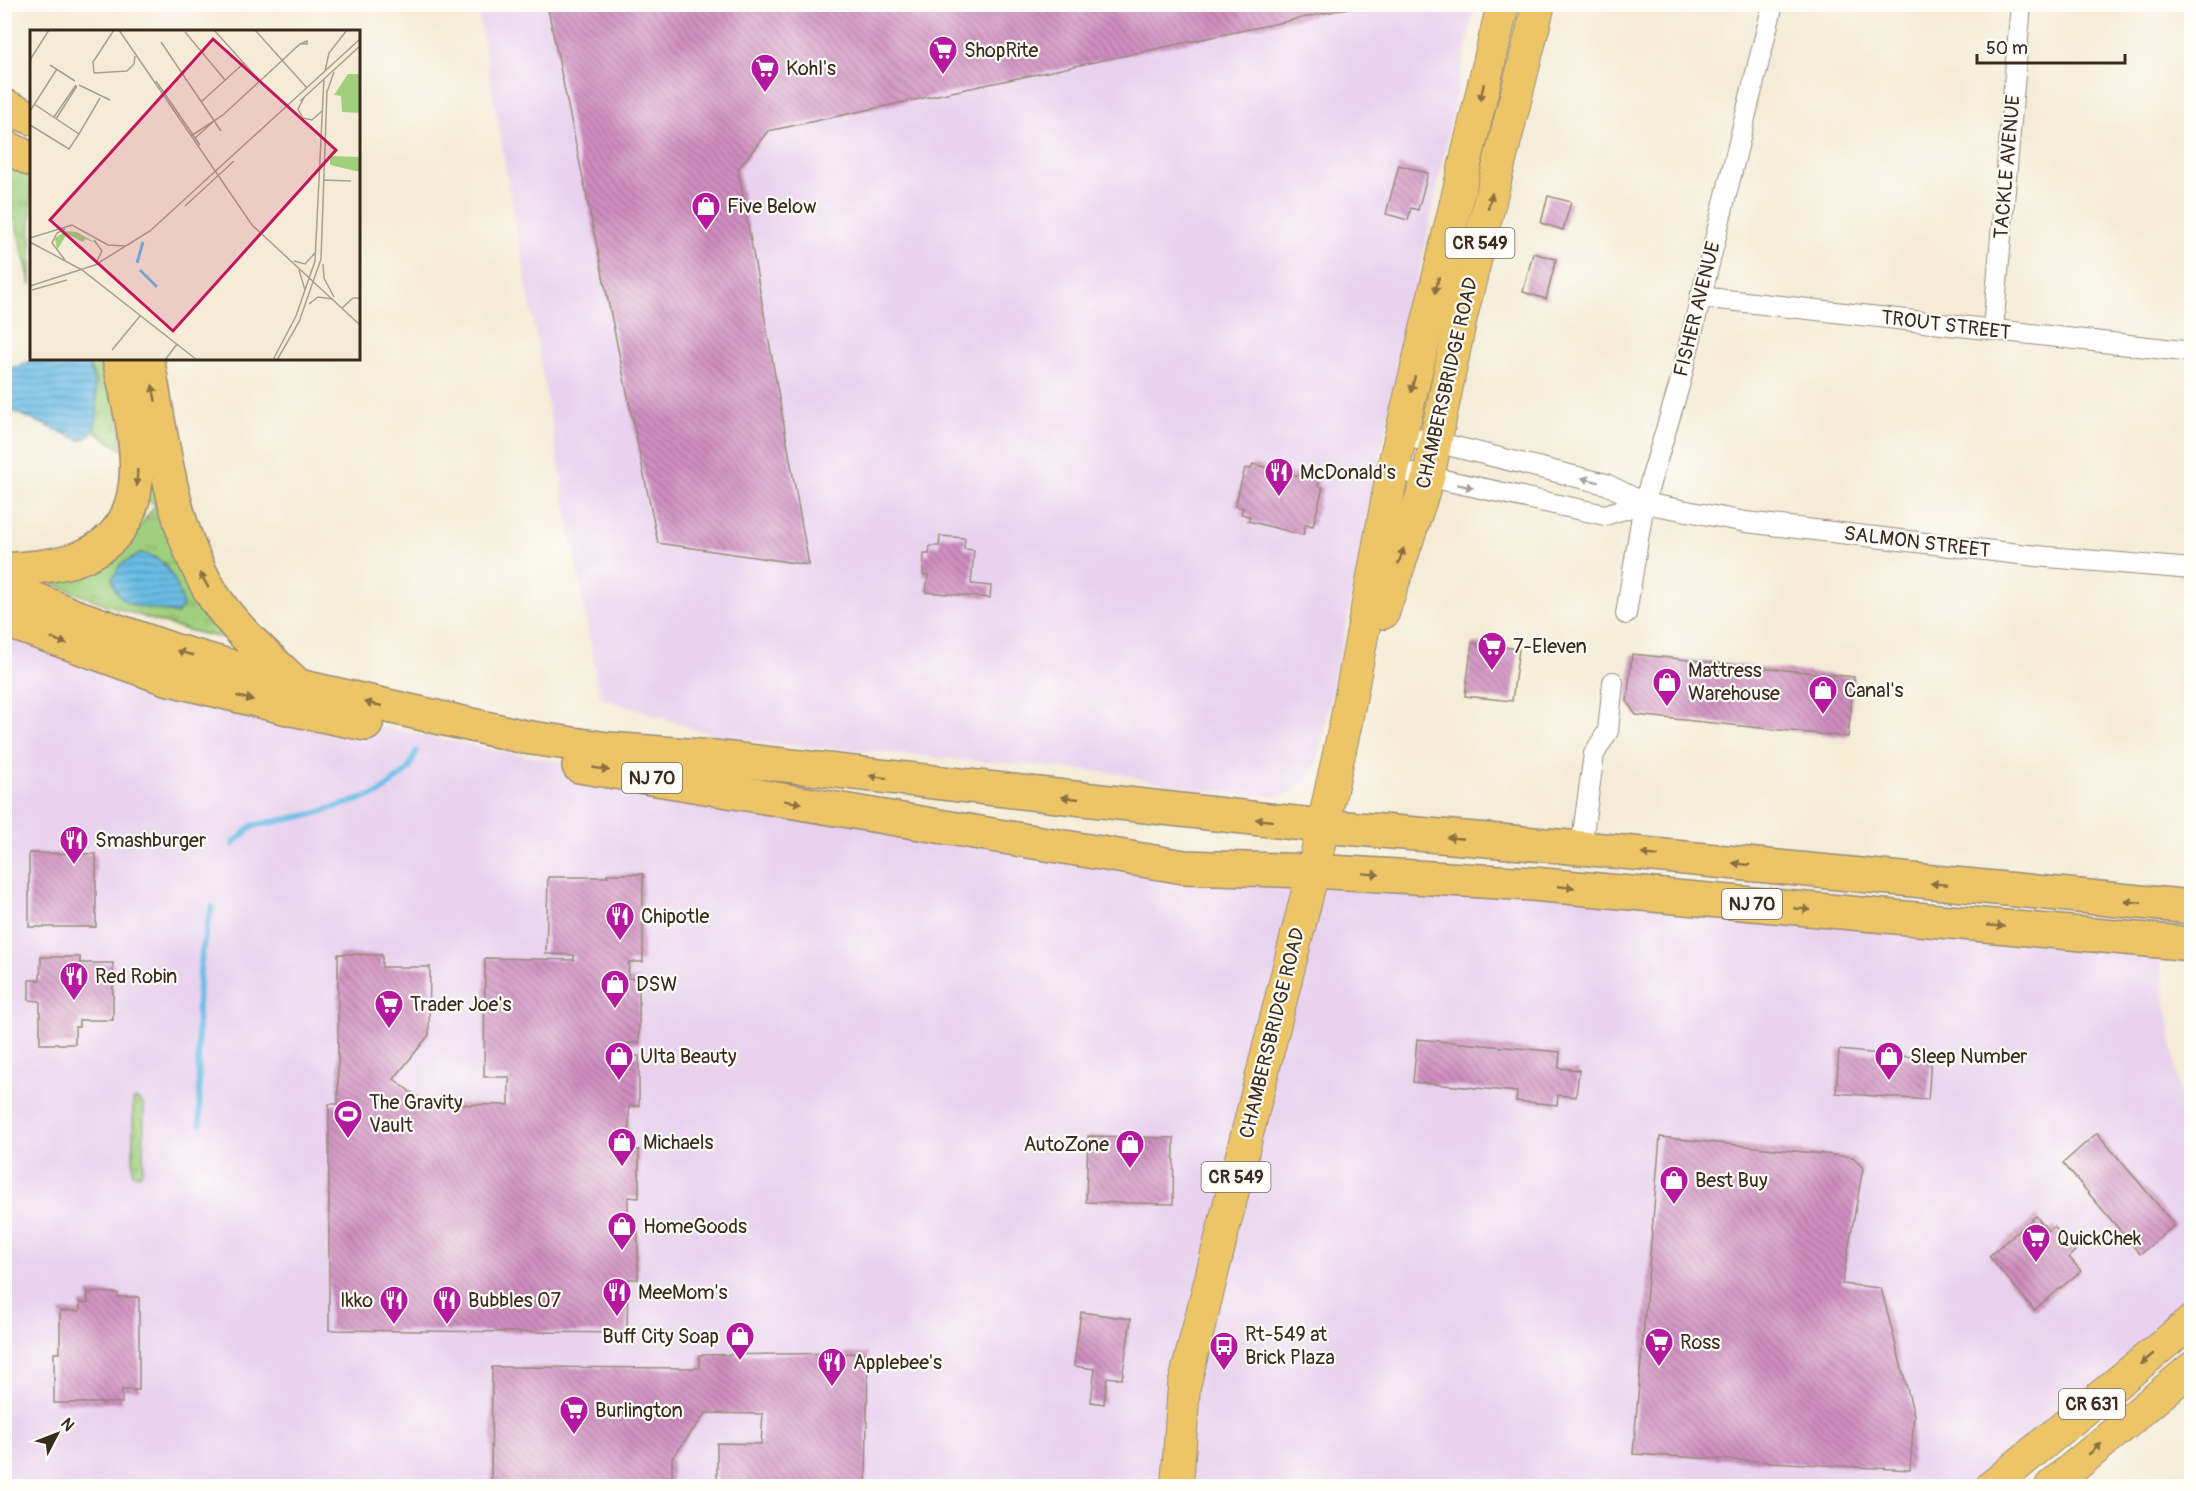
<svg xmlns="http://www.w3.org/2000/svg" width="2196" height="1491" font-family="Pangolin,sans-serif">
  <defs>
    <pattern id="grass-tufts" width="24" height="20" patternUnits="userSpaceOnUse" patternTransform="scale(1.5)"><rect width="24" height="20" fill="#a0d07e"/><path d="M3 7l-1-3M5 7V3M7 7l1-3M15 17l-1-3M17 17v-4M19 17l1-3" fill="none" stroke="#84a967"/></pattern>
    <pattern id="water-rules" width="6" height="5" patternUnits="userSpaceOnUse" patternTransform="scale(1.5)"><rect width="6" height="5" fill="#6abde6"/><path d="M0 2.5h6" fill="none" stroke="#589aba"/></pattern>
    <pattern id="building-back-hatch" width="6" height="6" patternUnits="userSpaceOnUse" patternTransform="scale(1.5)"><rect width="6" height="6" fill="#cf8ebf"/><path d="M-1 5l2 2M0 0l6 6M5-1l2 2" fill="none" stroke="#a9749b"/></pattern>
  </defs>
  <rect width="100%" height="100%" fill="#fdfcf7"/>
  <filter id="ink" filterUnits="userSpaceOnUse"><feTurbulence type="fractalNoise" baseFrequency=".0167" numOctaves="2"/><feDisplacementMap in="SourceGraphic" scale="12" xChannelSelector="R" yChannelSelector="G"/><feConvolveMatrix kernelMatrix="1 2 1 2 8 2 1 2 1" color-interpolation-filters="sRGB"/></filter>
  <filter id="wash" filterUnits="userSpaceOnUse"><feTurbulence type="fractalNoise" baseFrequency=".008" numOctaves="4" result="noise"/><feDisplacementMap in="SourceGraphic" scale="24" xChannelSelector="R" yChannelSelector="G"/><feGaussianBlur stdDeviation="1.35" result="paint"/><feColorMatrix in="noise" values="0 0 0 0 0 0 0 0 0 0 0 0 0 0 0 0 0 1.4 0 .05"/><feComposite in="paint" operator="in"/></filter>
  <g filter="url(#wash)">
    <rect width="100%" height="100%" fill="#f4ecd6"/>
    <g fill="#e8d2ee">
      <polygon points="477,5 1475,5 1317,763 1306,781 1296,791 1278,797 1185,789 1118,773 725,739 600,697"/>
      <polygon points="4,620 292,709 520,755 1184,867 2157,940 2179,1092 2191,1112 2191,1321 1992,1486 5,1486"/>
    </g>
    <g fill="url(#grass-tufts)" stroke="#6e7d4e" stroke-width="1.5" fill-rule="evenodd">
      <polygon points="5,159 31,176 31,285 9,197 5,197"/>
      <polygon points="87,359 107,359 124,451 95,432 95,379"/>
      <path d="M147,460L229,637C211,642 66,593 48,580L86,568L92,574L127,545L156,504L143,499ZM164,563L180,595L183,606L177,614L131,604Z"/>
      <polygon points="137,1099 144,1105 143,1168 140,1175 133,1174 133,1100"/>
    </g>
    <g fill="url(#water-rules)" stroke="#527482" stroke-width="1.5">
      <path d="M41,358L87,359C94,378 109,435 80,440L5,408V370Z"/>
      <path d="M141,553C167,556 178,583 183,606L177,614C151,604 121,615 112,580L120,565Z"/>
    </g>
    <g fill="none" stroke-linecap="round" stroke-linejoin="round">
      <g stroke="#6abde6" stroke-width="6">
        <polyline points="233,844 252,826 313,814 378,794 408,770 416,752"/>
        <path d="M200,1123C199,1051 191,977 212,907"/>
      </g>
    </g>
    <g id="blocks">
      <g fill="url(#building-back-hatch)">
        <polygon points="547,4 1348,4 1349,8 768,131 738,169 809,565 658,543"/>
        <polygon points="1399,165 1428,173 1418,210 1411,208 1408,220 1386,214"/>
        <polygon points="1548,196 1571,202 1563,230 1541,223"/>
        <polygon points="1533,253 1556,259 1546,299 1523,292"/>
        <polygon points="1253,464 1319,481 1318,486 1323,487 1313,526 1306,524 1303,535 1248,521 1250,516 1241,514 1243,508 1235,506 1245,468 1251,469"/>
        <polygon points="940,536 965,538 964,549 974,550 971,584 991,586 990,598 926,592 928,575 923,575 924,554 929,554 930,546 939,546"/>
        <polygon points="1472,643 1519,649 1512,701 1465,696"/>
        <polygon points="1632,654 1854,677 1848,737 1636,715 1627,702"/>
        <polygon points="29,853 96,854 96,927 29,927"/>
        <polygon points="607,874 643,874 643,962 629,962 628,978 639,979 639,1043 629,1043 629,1056 639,1056 639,1106 629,1106 629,1150 639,1150 639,1198 628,1197 628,1233 638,1232 638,1279 628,1279 627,1333 329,1330 329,1104 338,1104 338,954 382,955 382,967 430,967 429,1035 394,1079 432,1109 436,1104 509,1105 509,1077 484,1077 485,958 574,960 574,955 546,954 548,877 608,877"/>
        <polygon points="41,957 80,957 80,963 113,963 113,1020 79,1020 79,1027 75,1027 75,1044 40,1044 40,1001 29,1000 29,980 40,980"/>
        <polygon points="1417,1039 1560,1052 1559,1068 1579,1070 1576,1097 1558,1095 1557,1105 1516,1101 1517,1092 1413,1082"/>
        <polygon points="1839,1050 1931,1059 1928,1100 1836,1093"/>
        <polygon points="2097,1133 2175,1225 2140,1254 2063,1163"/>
        <polygon points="1088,1136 1174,1138 1173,1204 1086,1202"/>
        <polygon points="1660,1137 1853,1157 1863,1168 1842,1284 1881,1288 1914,1415 1910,1470 1633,1454"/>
        <polygon points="2036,1216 2048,1231 2054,1226 2075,1251 2069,1257 2081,1271 2034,1310 1989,1256"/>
        <polygon points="88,1292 118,1293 118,1297 139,1297 139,1390 122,1390 122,1403 54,1403 54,1353 60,1353 60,1311 80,1311 80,1303 88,1303"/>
        <polygon points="1081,1312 1131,1319 1122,1379 1107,1377 1104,1404 1091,1402 1095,1369 1074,1366"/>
        <polygon points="868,1353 866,1486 717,1486 717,1443 761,1444 763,1414 706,1413 672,1458 672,1486 491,1486 492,1367 700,1368 699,1355"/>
      </g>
    </g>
  </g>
  <g filter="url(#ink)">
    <use href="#blocks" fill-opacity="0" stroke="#988b7a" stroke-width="1.5"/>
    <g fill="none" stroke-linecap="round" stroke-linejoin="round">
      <g stroke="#988b7a" stroke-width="22">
        <g id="minor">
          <polyline points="1700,297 2192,352"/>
          <polyline points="1993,330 2021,4"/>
          <polyline points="1401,436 1435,442 1606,484 1644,503 1746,522 2036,556 2192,569"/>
          <polyline points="1393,469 1605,515 1644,503"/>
          <polyline points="1626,614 1644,503 1679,386 1773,4"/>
          <polyline points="1581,848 1594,754 1608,731 1613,682"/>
        </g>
      </g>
      <g stroke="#988b7a" stroke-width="34">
        <g id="primary">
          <polyline points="1383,613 1428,478 1461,317 1539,4"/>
          <polyline points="1177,1486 1184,1386 1313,871 1346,722 1393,469 1503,4"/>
          <polyline points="1992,1486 2192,1321"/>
          <polyline points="2051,1486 2192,1368"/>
        </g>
      </g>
      <g stroke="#988b7a" stroke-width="36">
        <g id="trunk">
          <polyline points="4,106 32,118"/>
          <polyline points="4,146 32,160"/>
          <path d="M147,358C163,439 170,530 216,600C237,631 268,657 295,683"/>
          <path d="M4,570C30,568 58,566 82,557C165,522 132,424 119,358"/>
          <polyline points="4,586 72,615 173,650 299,686 525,737 608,749 713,757 1322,826 1581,848 2192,907"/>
          <polyline points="4,620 166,678 292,709 366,724"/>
          <polyline points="579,766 1184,867 1313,871 1532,884 2192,944"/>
        </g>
      </g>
      <use href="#minor" stroke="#fff" stroke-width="20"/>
      <use href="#primary" stroke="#edc569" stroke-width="32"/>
      <use href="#trunk" stroke="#edc569" stroke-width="33"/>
    </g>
    <defs><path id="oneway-solid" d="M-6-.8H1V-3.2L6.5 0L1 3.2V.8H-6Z" transform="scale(1.5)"/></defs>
    <g fill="#8b7040">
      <use href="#oneway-solid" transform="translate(1482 92) rotate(103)"/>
      <use href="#oneway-solid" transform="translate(1490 201) rotate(-76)"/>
      <use href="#oneway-solid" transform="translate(1437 285) rotate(103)"/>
      <use href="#oneway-solid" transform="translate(1413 384) rotate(103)"/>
      <use href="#oneway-solid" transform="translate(154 393) rotate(-101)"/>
      <use href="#oneway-solid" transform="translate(137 478) rotate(92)"/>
      <use href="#oneway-solid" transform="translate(1401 556) rotate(-71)"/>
      <use href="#oneway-solid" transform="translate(204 580) rotate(-120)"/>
      <use href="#oneway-solid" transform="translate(59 641) rotate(20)"/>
      <use href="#oneway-solid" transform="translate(185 653) rotate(-164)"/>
      <use href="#oneway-solid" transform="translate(245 698) rotate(14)"/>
      <use href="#oneway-solid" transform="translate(373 704) rotate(-167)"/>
      <use href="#oneway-solid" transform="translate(601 769) rotate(10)"/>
      <use href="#oneway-solid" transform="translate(878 777) rotate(-173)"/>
      <use href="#oneway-solid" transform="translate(1070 798) rotate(-174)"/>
      <use href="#oneway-solid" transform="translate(793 802) rotate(9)"/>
      <use href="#oneway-solid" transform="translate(1264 820) rotate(-174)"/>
      <use href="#oneway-solid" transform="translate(1455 838) rotate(-175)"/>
      <use href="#oneway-solid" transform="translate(1650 855) rotate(-174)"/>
      <use href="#oneway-solid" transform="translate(1741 864) rotate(-174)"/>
      <use href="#oneway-solid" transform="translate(1371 874) rotate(4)"/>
      <use href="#oneway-solid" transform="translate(1939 884) rotate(-175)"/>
      <use href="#oneway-solid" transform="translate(1566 887) rotate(5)"/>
      <use href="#oneway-solid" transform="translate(2133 902) rotate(-175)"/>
      <use href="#oneway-solid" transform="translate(1802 909) rotate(5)"/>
      <use href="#oneway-solid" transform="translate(1996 926) rotate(5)"/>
      <use href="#oneway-solid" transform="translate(2147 1359) rotate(140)"/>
      <use href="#oneway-solid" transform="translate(2095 1449) rotate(-40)"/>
    </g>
    <g fill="#a79f9a">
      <use href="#oneway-solid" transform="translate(1590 480) rotate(-166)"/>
      <use href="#oneway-solid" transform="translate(1465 486) rotate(12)"/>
    </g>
  </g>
  <defs>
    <g id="supermarket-pin" transform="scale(1.5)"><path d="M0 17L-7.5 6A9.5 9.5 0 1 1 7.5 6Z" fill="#b5179e" stroke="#fdfcf7"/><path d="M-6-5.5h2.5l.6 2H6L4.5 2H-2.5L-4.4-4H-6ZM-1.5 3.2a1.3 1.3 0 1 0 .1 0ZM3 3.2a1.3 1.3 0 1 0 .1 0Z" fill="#fff"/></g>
    <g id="shop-pin" transform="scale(1.5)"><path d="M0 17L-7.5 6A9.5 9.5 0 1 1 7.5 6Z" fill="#b5179e" stroke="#fdfcf7"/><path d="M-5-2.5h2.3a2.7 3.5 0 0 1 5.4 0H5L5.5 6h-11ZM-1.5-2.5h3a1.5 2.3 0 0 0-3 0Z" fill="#fff"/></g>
    <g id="restaurant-pin" transform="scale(1.5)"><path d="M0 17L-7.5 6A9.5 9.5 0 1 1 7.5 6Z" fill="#b5179e" stroke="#fdfcf7"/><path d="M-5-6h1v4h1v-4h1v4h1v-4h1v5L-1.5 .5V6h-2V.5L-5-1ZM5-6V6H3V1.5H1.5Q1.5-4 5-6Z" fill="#fff"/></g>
    <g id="stadium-pin" transform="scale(1.5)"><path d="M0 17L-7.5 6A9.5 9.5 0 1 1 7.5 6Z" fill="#b5179e" stroke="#fdfcf7"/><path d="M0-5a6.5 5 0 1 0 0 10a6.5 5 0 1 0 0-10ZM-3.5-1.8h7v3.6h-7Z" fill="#fff"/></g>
    <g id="bus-pin" transform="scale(1.5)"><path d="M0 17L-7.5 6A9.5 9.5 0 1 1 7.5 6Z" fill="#b5179e" stroke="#fdfcf7"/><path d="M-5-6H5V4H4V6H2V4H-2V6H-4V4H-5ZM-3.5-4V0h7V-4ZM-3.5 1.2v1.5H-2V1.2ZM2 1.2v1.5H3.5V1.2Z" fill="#fff"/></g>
  </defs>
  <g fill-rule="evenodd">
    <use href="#supermarket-pin" x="943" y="50"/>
    <use href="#supermarket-pin" x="765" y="68"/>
    <use href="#shop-pin" x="706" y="206"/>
    <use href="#restaurant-pin" x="1279" y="472"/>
    <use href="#supermarket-pin" x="1492" y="646"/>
    <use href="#shop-pin" x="1667" y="682"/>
    <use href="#shop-pin" x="1823" y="690"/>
    <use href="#restaurant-pin" x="74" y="840"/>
    <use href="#restaurant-pin" x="620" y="916"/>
    <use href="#restaurant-pin" x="74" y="976"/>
    <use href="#shop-pin" x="615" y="984"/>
    <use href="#supermarket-pin" x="389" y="1004"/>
    <use href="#shop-pin" x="619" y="1056"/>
    <use href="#shop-pin" x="1889" y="1056"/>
    <use href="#stadium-pin" x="348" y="1114"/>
    <use href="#shop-pin" x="622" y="1142"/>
    <use href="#shop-pin" x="1130" y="1144"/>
    <use href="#shop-pin" x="1674" y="1180"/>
    <use href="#shop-pin" x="622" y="1226"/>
    <use href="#supermarket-pin" x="2036" y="1238"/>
    <use href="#restaurant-pin" x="617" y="1292"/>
    <use href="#restaurant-pin" x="394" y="1300"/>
    <use href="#restaurant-pin" x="447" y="1300"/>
    <use href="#shop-pin" x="740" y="1336"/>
    <use href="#supermarket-pin" x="1659" y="1342"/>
    <use href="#bus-pin" x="1224" y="1346"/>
    <use href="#restaurant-pin" x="832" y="1362"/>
    <use href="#supermarket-pin" x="574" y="1410"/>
  </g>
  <g text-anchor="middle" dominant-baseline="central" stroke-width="4.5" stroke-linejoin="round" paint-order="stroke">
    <g fill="#fdfcf7" stroke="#75695f" stroke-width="1.5">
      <rect x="1445.5" y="228" width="69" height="30" rx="4.5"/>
      <rect x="622" y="763" width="60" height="30" rx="4.5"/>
      <rect x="1722" y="889" width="60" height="30" rx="4.5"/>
      <rect x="1201.5" y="1162" width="69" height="30" rx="4.5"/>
      <rect x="2059" y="1389" width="66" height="30" rx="4.5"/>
    </g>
    <g font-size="18" font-weight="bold" fill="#3b2a1e">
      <text x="1480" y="243">CR 549</text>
      <text x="652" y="778">NJ 70</text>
      <text x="1752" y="904">NJ 70</text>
      <text x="1236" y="1177">CR 549</text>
      <text x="2092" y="1404">CR 631</text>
    </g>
    <g font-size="20" fill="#3b2a1e" stroke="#fdfcf7" text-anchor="start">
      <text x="964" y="50">ShopRite</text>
      <text x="786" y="68">Kohl's</text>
      <text x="727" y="206">Five Below</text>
      <text x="1300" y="472">McDonald's</text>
      <text x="1513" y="646">7-Eleven</text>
      <text x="1688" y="670">Mattress<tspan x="1688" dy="23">Warehouse</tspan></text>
      <text x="1844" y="690">Canal's</text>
      <text x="95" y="840">Smashburger</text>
      <text x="641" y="916">Chipotle</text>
      <text x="95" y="976">Red Robin</text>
      <text x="636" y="984">DSW</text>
      <text x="410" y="1004">Trader Joe's</text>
      <text x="640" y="1056">Ulta Beauty</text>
      <text x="1910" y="1056">Sleep Number</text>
      <text x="369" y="1102">The Gravity<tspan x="369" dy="23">Vault</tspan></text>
      <text x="643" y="1142">Michaels</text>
      <text x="1109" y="1144" text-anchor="end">AutoZone</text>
      <text x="1695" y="1180">Best Buy</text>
      <text x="643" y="1226">HomeGoods</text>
      <text x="2057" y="1238">QuickChek</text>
      <text x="638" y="1292">MeeMom's</text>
      <text x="373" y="1300" text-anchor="end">Ikko</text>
      <text x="468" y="1300">Bubbles 07</text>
      <text x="1245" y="1334">Rt-549 at<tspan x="1245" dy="23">Brick Plaza</tspan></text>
      <text x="719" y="1336" text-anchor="end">Buff City Soap</text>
      <text x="1680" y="1342">Ross</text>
      <text x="853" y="1362">Applebee's</text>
      <text x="595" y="1410">Burlington</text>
    </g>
    <g font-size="20" fill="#3b2a1e" stroke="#fdfcf7">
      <text transform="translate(2007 167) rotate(-85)">TACKLE AVENUE</text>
      <text transform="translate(1697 309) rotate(-76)">FISHER AVENUE</text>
      <text transform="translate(1946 325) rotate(7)">TROUT STREET</text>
      <text transform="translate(1447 383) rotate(-77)">CHAMBERSBRIDGE ROAD</text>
      <text transform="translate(1917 542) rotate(7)">SALMON STREET</text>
      <text transform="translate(1272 1033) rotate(-76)">CHAMBERSBRIDGE ROAD</text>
    </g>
  </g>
  <g transform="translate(30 30)">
    <rect width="330" height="330" fill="#f4ecd6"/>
    <path d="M36,201L47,202L66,213L55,209L53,212L37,204L27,220L25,208Z" fill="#a0d07e"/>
    <path d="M318,44H330V83L312,82L311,66L304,65ZM300,126L330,127V142L300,135Z" fill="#a0d07e"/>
    <path fill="none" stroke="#6abde6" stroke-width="3" d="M107,233L113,212M110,240L127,257"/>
    <path fill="none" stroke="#aa9e8c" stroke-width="1.5" d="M89,0L222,195L330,295M184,0L230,51M225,0L277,58M155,2L195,50M131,12L191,101M0,30L19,0M20,35L45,51M295,41L299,23L317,0M64,43L63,32L84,0M64,43L97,41L104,34L105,26M126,51L170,115M49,55L80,70M297,62L304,42M274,68L268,79L273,88L282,90L293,80M270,71L330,16M171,72L214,33M4,74L49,104L70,68M0,81L27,39M24,87L46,55M26,89L47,56M0,95L39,119L49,104M161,106L193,85L270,14L277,11V14H270M165,108L183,92M294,150L321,151M155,176L204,131M0,208L42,195L78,215L96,216M64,210L72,221L66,233M0,212L52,240L167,330M35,230L22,213L27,203L35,199M264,231L275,234L285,223M293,234L294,248L304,267M269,240L275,260M0,256L65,235L120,201L330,9M2,260L37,250M279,274L288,267L303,269M312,278L323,268H330M82,320L110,286M135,330L147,314M243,330L266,286L285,231L294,48M247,330L269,292L291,229L297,60"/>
    <path fill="#c2185b" fill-opacity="0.15" stroke="#c2185b" stroke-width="3" d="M183,9L306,120L143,301L20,190Z"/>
    <rect width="330" height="330" fill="none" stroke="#3b2a1e" stroke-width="3"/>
  </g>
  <rect width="2196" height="1491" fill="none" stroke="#fdfcf7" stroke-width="24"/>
  <g transform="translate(57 1434) rotate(48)" stroke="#fdfcf7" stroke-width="4.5" paint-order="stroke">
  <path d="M0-4.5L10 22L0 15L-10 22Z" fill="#3b2a1e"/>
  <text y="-9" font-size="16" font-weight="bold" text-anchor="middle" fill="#3b2a1e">N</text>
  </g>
  <path d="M1977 54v9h148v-9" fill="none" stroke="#3b2a1e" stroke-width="3"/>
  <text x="1986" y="54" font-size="18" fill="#3b2a1e" stroke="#fdfcf7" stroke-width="4.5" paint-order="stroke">50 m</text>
</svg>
